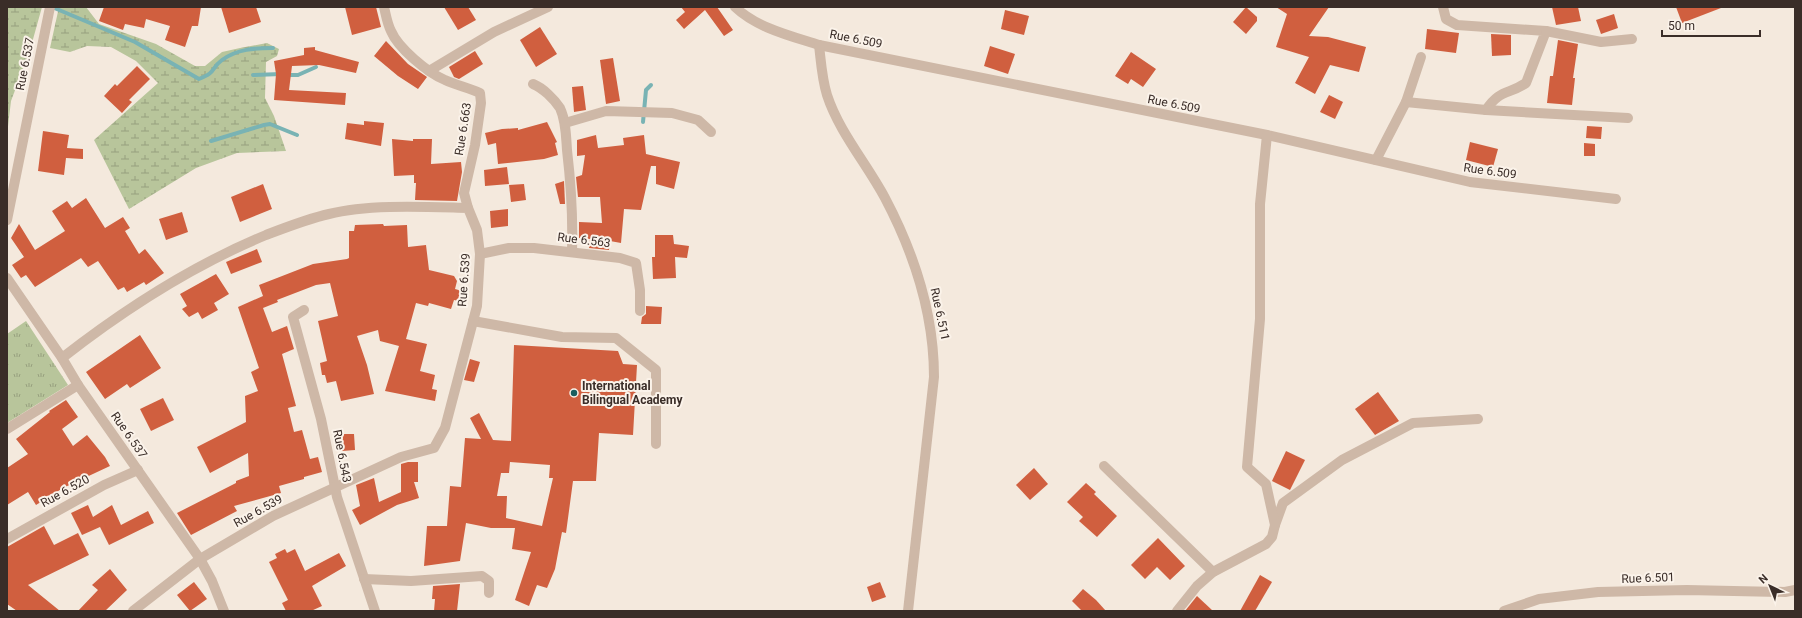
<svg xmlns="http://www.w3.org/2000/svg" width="1802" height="618" font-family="Roboto,sans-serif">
  <defs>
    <pattern id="grass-tufts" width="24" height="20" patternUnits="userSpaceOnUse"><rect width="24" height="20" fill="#b8c59b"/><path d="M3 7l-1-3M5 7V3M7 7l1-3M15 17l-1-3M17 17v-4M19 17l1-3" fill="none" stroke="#97a07e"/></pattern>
    <pattern id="wetland-marsh" width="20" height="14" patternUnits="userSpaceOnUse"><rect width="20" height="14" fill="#b8c59b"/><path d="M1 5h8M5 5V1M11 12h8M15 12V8" fill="none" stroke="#97a07e"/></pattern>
  </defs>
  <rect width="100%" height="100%" fill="#f4e9dd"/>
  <polygon fill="url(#grass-tufts)" points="26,321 68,385 7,423 7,334"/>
  <g fill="url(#wetland-marsh)">
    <polygon points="7,7 42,7 30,50 11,101 7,135"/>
    <polygon points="59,7 86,7 99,24 156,44 195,66 205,66 222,52 240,48 267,43 279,49 277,56 266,62 265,98 274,116 286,151 237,153 196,168 129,209 94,140 158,83 136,61 111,47 87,46 70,52 50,48"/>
  </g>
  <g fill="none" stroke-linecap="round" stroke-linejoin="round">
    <g stroke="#79b3b4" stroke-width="4">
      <path d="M52,7L135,42L199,79C217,72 210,69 222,60C237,49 255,48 273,48"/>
      <polyline points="253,75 281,74"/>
      <polyline points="287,75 298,75 316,67"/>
      <polyline points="643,122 646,90 651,85"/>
      <polyline points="211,141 264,125 270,124 297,135"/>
    </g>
  </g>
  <g fill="#d05f3f" fill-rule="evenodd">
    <polygon points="104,7 201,7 198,26 192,26 185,47 165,40 170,26 146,19 144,28 125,24 123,30 99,21"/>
    <polygon points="221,7 256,7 261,22 229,33"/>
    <polygon points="345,7 376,7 381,27 352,35"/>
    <polygon points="444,7 468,7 476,20 458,30"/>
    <polygon points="681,7 717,7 733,30 724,36 705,10 684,29 676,20 685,12"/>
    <polygon points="1246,7 1257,17 1257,21 1246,34 1233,22"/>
    <polygon points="1276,7 1329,7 1309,36 1328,37 1366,47 1359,72 1330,65 1315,94 1295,83 1309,57 1276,47 1287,14"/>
    <polygon points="1552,7 1578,7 1581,21 1556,25"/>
    <polygon points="1676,7 1721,7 1721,8 1682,23"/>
    <polygon points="1005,10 1029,16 1024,35 1001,29"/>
    <polygon points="1614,14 1618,28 1601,34 1596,20"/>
    <polygon points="540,27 557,54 536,67 520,40"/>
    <polygon points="1427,29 1459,33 1456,53 1425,49"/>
    <polygon points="1491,34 1511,35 1511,55 1492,56"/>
    <polygon points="1558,40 1578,44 1573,78 1575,78 1572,105 1547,103 1550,76 1553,76"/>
    <polygon points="386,41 408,64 427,77 418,89 398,76 374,56"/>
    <polygon points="990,46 1015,54 1008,74 984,66"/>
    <polygon points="315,47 315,50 359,62 356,73 319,65 292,66 289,90 346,93 345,105 274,100 276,74 274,61 304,55 304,48"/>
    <polygon points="475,51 483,64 459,79 454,77 449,67"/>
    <polygon points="1131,52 1156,69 1143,87 1131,79 1128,84 1115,76"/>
    <polygon points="613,58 620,101 606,104 600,60"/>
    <polygon points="137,66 150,79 129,100 132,102 122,113 104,96 115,84 117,86"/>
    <polygon points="583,86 586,110 574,112 572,87"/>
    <polygon points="1329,95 1343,102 1335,119 1320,112"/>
    <polygon points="364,121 384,123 381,146 345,139 347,123 364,125"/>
    <polygon points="547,122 557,142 555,143 558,155 544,159 498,164 496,143 488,145 485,133 502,129 518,128 518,130"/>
    <polygon points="1587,126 1602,127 1601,139 1586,138"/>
    <polygon points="43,131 69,135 67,148 83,149 83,159 66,158 64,175 38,171"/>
    <polygon points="596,135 598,148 624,145 623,138 644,135 646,154 680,162 674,189 656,184 656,166 651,166 641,210 624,209 621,243 610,241 609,250 589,248 590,239 579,238 579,222 602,223 600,197 578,197 576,177 582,175 585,155 577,156 577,140"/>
    <polygon points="392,139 413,141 413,139 432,139 431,164 461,162 462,172 457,201 415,200 416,183 414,183 414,175 394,176"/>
    <polygon points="1470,142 1498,149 1493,167 1466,160"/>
    <polygon points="1584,143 1595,144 1595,156 1584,156"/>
    <polygon points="507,167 509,184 485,186 484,170"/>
    <polygon points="564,181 565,204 560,204 555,184"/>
    <polygon points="263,184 272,209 240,222 231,197"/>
    <polygon points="524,184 526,200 511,202 509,185"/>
    <polygon points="86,198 105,228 123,217 130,228 125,231 139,254 145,249 164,273 146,285 144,282 127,292 124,287 118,290 98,261 88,267 81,258 35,287 26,275 21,278 12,265 24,257 11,238 19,224 35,250 65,231 52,211 67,201 72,208"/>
    <polygon points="508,209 508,226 491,228 490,211"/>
    <polygon points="182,212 188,232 166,240 159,219"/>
    <polygon points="383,224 384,226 407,225 408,247 426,245 429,270 454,276 457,281 455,289 462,291 459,301 454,300 451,309 429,303 428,306 416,303 406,339 427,344 420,371 435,375 432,389 437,390 435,401 385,391 399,346 380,341 378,330 357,336 367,365 374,394 341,401 336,381 327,383 325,375 322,375 320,363 327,361 318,321 338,316 330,283 316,285 277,300 278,302 263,308 272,332 287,326 294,349 282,354 296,406 288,408 294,432 302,430 310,459 318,457 322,472 304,477 304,479 279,486 281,493 234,506 237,511 191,535 177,513 236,483 236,481 249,476 248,453 210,473 197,447 246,422 245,396 258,391 251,372 259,368 238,307 263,296 259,285 313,264 347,259 349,258 349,231 354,231 355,225"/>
    <polygon points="655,235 673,235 674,244 689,246 687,258 675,257 676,278 653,279 652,257 655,257"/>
    <polygon points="257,249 262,262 231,274 226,262"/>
    <polygon points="216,274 229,294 214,303 218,310 202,319 198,312 189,317 182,309 187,306 180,294"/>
    <polygon points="646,306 662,307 661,324 641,324 642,317 646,314"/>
    <polygon points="140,335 161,368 130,388 127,384 105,399 86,372"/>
    <path d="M514,345L618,351L623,364L637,365L633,435L599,433L596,481H573L566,533L562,532L555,569L547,588L537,585L529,606L515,600L531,552L512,549L515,528H491L466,523L460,561L424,566L427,526H447L450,486L461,487L465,438L481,439L470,418L479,413L493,440L511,441ZM510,462L550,465L549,478H553L542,526L506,518L507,496H497L501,473H509Z"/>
    <polygon points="470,359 480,362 474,382 464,380"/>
    <polygon points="1378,392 1399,421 1375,435 1355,409"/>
    <polygon points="163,398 174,420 151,431 140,409"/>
    <polygon points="66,400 78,417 62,429 73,446 87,435 105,457 110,466 63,488 36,505 28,492 7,505 7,468 28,454 16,439 50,412 49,411"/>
    <polygon points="341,434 354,434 355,450 342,451"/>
    <polygon points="1286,451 1305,460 1290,490 1272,481"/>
    <polygon points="408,462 418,462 418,482 414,482 419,498 397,505 360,525 352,510 360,506 356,485 374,478 379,502 401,492 401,464"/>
    <polygon points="1034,468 1048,484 1030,500 1016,485"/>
    <polygon points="1086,483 1096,492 1094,494 1117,516 1097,537 1079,521 1083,517 1067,502"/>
    <polygon points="88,505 93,517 112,505 121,525 148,511 154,523 109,545 100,527 82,535 71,513"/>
    <polygon points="44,526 54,545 78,533 89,555 28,585 60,611 17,611 7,604 7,547"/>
    <polygon points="1158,538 1185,566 1170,580 1157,567 1145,579 1131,565"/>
    <polygon points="285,549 287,553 295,549 305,571 339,553 346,566 312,586 322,606 311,611 286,611 282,603 288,600 269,562 277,558 275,554"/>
    <polygon points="110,569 127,590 105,611 78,611 98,590 92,585"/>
    <polygon points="1260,575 1272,582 1255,611 1240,611"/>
    <polygon points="194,582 207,599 190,611 177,595"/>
    <polygon points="880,582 886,597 872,602 867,587"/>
    <polygon points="460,584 457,611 434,611 435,599 432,599 433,586"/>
    <polygon points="1083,589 1096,600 1106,611 1082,611 1072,601"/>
    <polygon points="1197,596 1213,611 1185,611"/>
  </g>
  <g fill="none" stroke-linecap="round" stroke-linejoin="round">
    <g stroke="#ceb8a7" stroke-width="10">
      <path d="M384,7C386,15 387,23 391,31C398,48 428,73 445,80C456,85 469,88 480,93L481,103L475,145L464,193L468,208"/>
      <path d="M735,7C757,28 791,36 819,45L1267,135L1470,182L1616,199"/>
      <path d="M1443,7L1446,19L1457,25L1546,31L1526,83C1508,95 1500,89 1486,110"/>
      <polyline points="1546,31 1601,42 1632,39"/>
      <path d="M819,45C821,62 822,79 827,95C839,132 867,164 885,198C914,253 934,315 934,377L908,611"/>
      <polyline points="429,71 494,32 548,7"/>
      <path d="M533,84C543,88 554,99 560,108C566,121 566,136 567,150C571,184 573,217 572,251"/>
      <polyline points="1406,102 1486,110 1628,118"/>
      <polyline points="565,123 606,111 672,113 698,120 711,132"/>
      <polyline points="1376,160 1406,102 1421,57"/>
      <polyline points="7,220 50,7"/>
      <polyline points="480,254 509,248 534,248 620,258 636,263 640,290 640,311"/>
      <polyline points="7,278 62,358 78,385 200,559 212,581 224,611"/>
      <polyline points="304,310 293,317 321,419 337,497 375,611"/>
      <polyline points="473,321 562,337 616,338 656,370 656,444"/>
      <path d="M62,358C126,308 191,266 266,235C287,227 307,219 329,214C369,204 426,207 468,208L477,230L480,254L477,306L445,428L434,448L401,457L273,516L200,559L133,611"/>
      <polyline points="7,429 78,385"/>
      <polyline points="1104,466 1213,572"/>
      <polyline points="1275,525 1283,503 1342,460 1413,423 1478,419"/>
      <polyline points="7,539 104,485 138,470"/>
      <polyline points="364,579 411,581 482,576 489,581 489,593"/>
      <polyline points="1177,611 1197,586 1213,572 1266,544 1272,537 1275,525 1266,484 1247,467 1260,319 1260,204 1267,135"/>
      <polyline points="1504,611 1539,599 1598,592 1687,590 1785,592 1795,590"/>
    </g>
  </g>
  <circle fill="#1a5d5f" stroke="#fbf3ea" stroke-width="1.5" cx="574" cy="393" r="4"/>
  <g text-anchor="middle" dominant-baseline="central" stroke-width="4" stroke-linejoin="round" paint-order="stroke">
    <g font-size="12" fill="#3a2d28" stroke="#fbf3ea">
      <text transform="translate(856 39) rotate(11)">Rue 6.509</text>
      <text transform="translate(25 64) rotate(-79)">Rue 6.537</text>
      <text transform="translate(1174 104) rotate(11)">Rue 6.509</text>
      <text transform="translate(463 129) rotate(-81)">Rue 6.663</text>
      <text transform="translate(1490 171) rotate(8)">Rue 6.509</text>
      <text transform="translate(584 240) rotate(7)">Rue 6.563</text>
      <text transform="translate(464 280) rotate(-86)">Rue 6.539</text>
      <text transform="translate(940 314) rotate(78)">Rue 6.511</text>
      <text transform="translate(129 435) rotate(55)">Rue 6.537</text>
      <text transform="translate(342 456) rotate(79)">Rue 6.543</text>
      <text transform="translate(65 491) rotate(-29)">Rue 6.520</text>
      <text transform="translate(258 511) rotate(-29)">Rue 6.539</text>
      <text transform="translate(1648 578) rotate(-2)">Rue 6.501</text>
    </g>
    <g font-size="12" font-weight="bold" fill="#3a2d28" stroke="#fbf3ea" text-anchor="start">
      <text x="582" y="386">International<tspan x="582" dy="14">Bilingual Academy</tspan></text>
    </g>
  </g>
  <rect width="1802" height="618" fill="none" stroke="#3a2d28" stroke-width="16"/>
  <g transform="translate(1770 586) rotate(317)" stroke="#fbf3ea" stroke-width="3" paint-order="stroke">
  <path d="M0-3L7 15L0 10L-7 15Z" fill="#3a2d28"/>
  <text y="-6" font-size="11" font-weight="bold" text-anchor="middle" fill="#3a2d28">N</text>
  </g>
  <path d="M1662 30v6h98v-6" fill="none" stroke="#3a2d28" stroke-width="2"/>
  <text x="1668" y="30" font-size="12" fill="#3a2d28" stroke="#fbf3ea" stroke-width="3" paint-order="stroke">50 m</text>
</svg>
